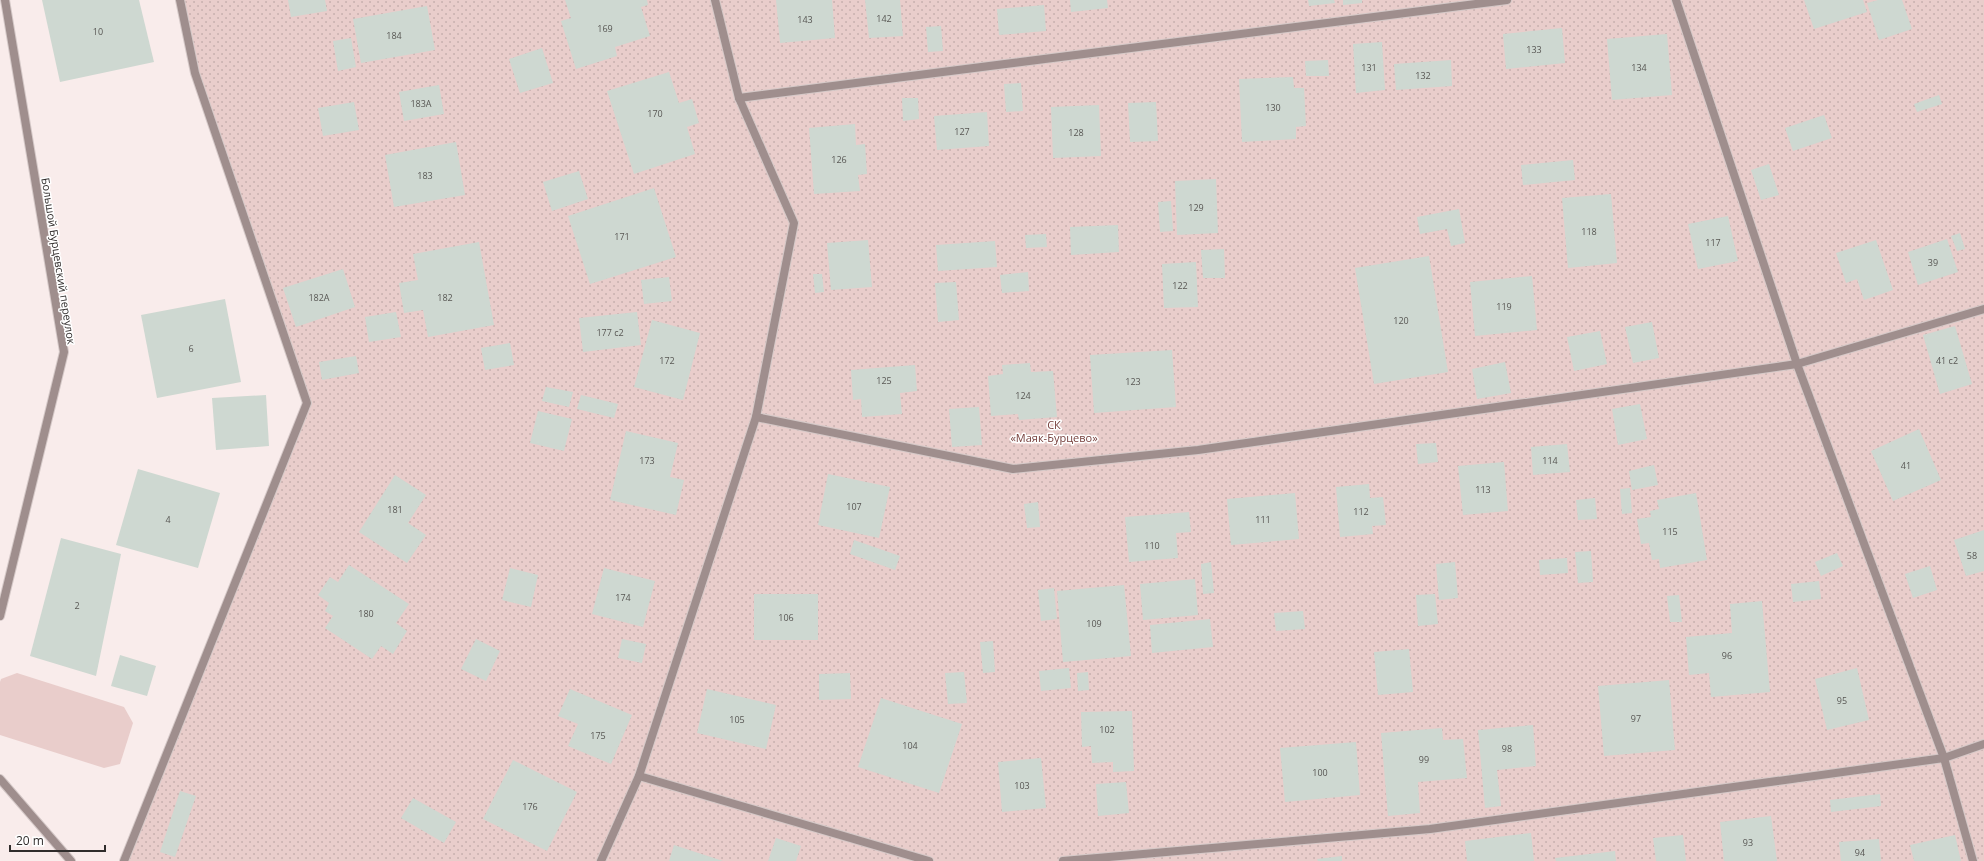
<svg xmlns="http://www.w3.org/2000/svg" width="1984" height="861" font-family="'Open Sans',sans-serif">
  <defs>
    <pattern id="garden-dots" width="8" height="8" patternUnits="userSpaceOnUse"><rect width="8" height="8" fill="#e9cdcb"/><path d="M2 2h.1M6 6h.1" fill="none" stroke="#c8b0ae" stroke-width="1.8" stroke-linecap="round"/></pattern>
  </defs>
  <rect width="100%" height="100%" fill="#f9eceb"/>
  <polygon fill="url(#garden-dots)" points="180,0 1984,0 1984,861 124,861 307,403 195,73"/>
  <polygon fill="#e9cdcb" points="17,673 124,707 133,723 120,764 104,768 0,735 0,682 1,679"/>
  <g fill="#ced8d1">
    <polygon points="42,0 139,0 154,62 60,82"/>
    <polygon points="288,0 325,0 327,11 291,17"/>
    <polygon points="565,0 647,0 648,5 641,7 650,36 615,47 617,56 576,69 561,21 571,18"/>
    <polygon points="776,0 832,0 835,38 780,43"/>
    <polygon points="865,0 900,0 903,36 869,38"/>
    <polygon points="1070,0 1107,0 1108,8 1071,12"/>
    <polygon points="1308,0 1334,0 1335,3 1309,6"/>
    <polygon points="1343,0 1362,0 1362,3 1343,5"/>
    <polygon points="1804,0 1863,0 1867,12 1814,29"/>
    <polygon points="1878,0 1902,0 1912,29 1879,40 1867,3"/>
    <polygon points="1044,5 1046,31 999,35 997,9"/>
    <polygon points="427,6 435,50 361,63 353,19"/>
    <polygon points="941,26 943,51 928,52 926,27"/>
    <polygon points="1562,28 1565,63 1506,69 1503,34"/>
    <polygon points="1667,34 1672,95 1612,100 1607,39"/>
    <polygon points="351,38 356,67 338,71 333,41"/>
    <polygon points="1382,42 1385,90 1356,93 1353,44"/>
    <polygon points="542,48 553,83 520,93 509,59"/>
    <polygon points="1328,60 1329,76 1306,76 1305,61"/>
    <polygon points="1451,60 1452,86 1396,90 1394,64"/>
    <polygon points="669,72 679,103 692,99 699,123 687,127 695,154 634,174 607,91"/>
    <polygon points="1293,77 1294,88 1304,88 1306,126 1296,127 1296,139 1242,142 1239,79"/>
    <polygon points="1021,83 1023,111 1006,112 1004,84"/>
    <polygon points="439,85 444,114 404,121 399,92"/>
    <polygon points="1939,95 1942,104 1917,112 1914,104"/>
    <polygon points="902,98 918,98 919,119 903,121"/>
    <polygon points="354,102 359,130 323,136 318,108"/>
    <polygon points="1156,102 1158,141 1130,142 1128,103"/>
    <polygon points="1099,105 1101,156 1053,158 1051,107"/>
    <polygon points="987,112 989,146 937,150 934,116"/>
    <polygon points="1824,115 1832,138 1793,151 1785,128"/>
    <polygon points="855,124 856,145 865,144 867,174 858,175 860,191 814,194 809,128"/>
    <polygon points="456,142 465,195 394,207 385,155"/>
    <polygon points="1573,160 1575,180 1523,185 1521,165"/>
    <polygon points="1769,164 1779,195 1761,200 1751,170"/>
    <polygon points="579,171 588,199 552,211 543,182"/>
    <polygon points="1216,179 1218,233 1177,235 1175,181"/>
    <polygon points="654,188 676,257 590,284 568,216"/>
    <polygon points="1611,194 1617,263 1568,268 1562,198"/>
    <polygon points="1171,201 1173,231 1160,232 1158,202"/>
    <polygon points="1459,209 1465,243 1451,246 1447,229 1420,234 1417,217"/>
    <polygon points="1728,216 1738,261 1698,269 1688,224"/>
    <polygon points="1118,225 1119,252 1071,255 1070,227"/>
    <polygon points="1960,233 1965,249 1957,251 1951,236"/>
    <polygon points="1046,234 1047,247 1026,248 1025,235"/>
    <polygon points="1947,239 1958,272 1918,285 1908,252"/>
    <polygon points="868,240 872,287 831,290 827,243"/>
    <polygon points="1876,240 1893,290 1864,300 1857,279 1846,283 1836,253"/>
    <polygon points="995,241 997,267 938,271 936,245"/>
    <polygon points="479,242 494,325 428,337 423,310 404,313 399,283 418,280 413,254"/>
    <polygon points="1224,249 1225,278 1203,278 1201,250"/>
    <polygon points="1429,256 1448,372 1374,384 1355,268"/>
    <polygon points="1196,262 1198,307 1164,308 1162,264"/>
    <polygon points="343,269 355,307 296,327 283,288"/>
    <polygon points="1028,272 1029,291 1002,293 1000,275"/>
    <polygon points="813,274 822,274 824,292 815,293"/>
    <polygon points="1532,276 1537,330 1475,336 1470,282"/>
    <polygon points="669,277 672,301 644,304 641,280"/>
    <polygon points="956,282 959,320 938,322 935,283"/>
    <polygon points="225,299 241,382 157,398 141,315"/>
    <polygon points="396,312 401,337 369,342 365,317"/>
    <polygon points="637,312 641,345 583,352 579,318"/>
    <polygon points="652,320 700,333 683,400 634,387"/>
    <polygon points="1652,322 1659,358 1633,363 1625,327"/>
    <polygon points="1955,326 1972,384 1940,394 1923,335"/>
    <polygon points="1600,331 1607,364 1574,371 1567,337"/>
    <polygon points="510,343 514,365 485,370 481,348"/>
    <polygon points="1172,350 1176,407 1094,413 1090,355"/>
    <polygon points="356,356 359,373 322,380 319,362"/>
    <polygon points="1505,362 1511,393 1477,399 1472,369"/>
    <polygon points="1030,363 1031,372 1053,371 1057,417 1019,420 1018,414 991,416 988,376 1003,374 1002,365"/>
    <polygon points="915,365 917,391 900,393 902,414 862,417 861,399 853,400 851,370"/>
    <polygon points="546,387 573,392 569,407 542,401"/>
    <polygon points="266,395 269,446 216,450 212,398"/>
    <polygon points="581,395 618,404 614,418 577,409"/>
    <polygon points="1640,404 1647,439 1618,445 1612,409"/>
    <polygon points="979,407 982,445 952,447 949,409"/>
    <polygon points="538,411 572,419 564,451 530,443"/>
    <polygon points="1919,429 1941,480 1893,501 1871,451"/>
    <polygon points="626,431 678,443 670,477 684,480 676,515 610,500"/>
    <polygon points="1436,443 1438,462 1418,464 1416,444"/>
    <polygon points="1567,444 1570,472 1533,475 1531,447"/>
    <polygon points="1504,462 1508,511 1463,515 1458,466"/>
    <polygon points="1654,465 1658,485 1632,490 1629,471"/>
    <polygon points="138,469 220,493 198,568 116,545"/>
    <polygon points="828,474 890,487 879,538 818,525"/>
    <polygon points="395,475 426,495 408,523 426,535 407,563 359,532"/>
    <polygon points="1369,484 1370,498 1383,497 1386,525 1372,526 1373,534 1340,537 1336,487"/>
    <polygon points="1630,488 1632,513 1622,514 1620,489"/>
    <polygon points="1295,493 1299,539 1231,545 1227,499"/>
    <polygon points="1696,493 1707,560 1660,568 1659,559 1652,560 1649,543 1641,544 1637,519 1651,517 1650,511 1659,509 1657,500"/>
    <polygon points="1595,498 1597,519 1578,520 1576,500"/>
    <polygon points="1038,502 1040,527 1027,528 1024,504"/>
    <polygon points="1189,512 1191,532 1176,533 1178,558 1129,562 1125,517"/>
    <polygon points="1984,530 1984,571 1966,576 1954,540"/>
    <polygon points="61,538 121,554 96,676 30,656"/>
    <polygon points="854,540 900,556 895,570 850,554"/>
    <polygon points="1591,551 1593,582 1578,583 1575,552"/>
    <polygon points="1837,553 1843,566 1821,576 1815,562"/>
    <polygon points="1567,558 1568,573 1540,575 1539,560"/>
    <polygon points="1211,562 1214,593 1203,594 1201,564"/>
    <polygon points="1455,562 1458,598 1439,600 1436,564"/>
    <polygon points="349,565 409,604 396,623 407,631 393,654 381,646 372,659 325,628 333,616 325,611 329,603 318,595 330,577 338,582"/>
    <polygon points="1930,566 1937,590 1913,598 1905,574"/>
    <polygon points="510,568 538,575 531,607 502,600"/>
    <polygon points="604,568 655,581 643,627 592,614"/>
    <polygon points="1195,579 1198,615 1143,620 1140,584"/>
    <polygon points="1819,581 1821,599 1793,602 1791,584"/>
    <polygon points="1124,585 1131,656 1063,662 1057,591"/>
    <polygon points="1054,588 1057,619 1041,621 1038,590"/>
    <rect x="754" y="594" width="64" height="46"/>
    <polygon points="1435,594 1438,624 1418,626 1416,595"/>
    <polygon points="1679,595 1682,622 1670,622 1667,596"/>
    <polygon points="1762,601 1770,692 1711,697 1709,673 1689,675 1686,637 1732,633 1730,604"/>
    <polygon points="1303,611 1305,629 1276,631 1274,613"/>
    <polygon points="1210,619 1213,647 1152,653 1150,625"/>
    <polygon points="476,639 500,651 486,681 461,669"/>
    <polygon points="622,639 646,644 642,663 618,658"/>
    <polygon points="993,641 995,672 983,673 980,642"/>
    <polygon points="1409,649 1413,692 1378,695 1374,652"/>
    <polygon points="120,655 156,666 147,696 111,686"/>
    <polygon points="1069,668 1071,688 1041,691 1039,671"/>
    <polygon points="1857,668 1869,720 1827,730 1815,679"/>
    <polygon points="964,672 967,703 948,704 945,673"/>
    <polygon points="1088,672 1089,690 1078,691 1077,673"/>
    <polygon points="850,673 851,699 819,700 819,674"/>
    <polygon points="1669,680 1675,750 1604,756 1598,686"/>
    <polygon points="570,689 632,715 611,764 568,746 578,724 558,716"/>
    <polygon points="707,689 776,705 766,749 697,733"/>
    <polygon points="881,698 962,724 939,793 858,767"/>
    <polygon points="1132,711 1134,771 1113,772 1113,762 1092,763 1091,746 1082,747 1081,712"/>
    <polygon points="1533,725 1536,766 1497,770 1501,806 1485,808 1478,730"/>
    <polygon points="1442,728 1443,740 1463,739 1467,778 1418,782 1420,813 1388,816 1381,733"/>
    <polygon points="1356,742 1360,795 1285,802 1280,748"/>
    <polygon points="1041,758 1046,808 1002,812 998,762"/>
    <polygon points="513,760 577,792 547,851 483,819"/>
    <polygon points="1126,782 1129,813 1098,816 1096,784"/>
    <polygon points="180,791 196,796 175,857 160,852"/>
    <polygon points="1880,794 1881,806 1831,812 1830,800"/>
    <polygon points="413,798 456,822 444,843 401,818"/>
    <polygon points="1771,816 1777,861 1724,861 1720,822"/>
    <polygon points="1531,833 1534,861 1467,861 1465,841"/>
    <polygon points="1683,835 1686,861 1656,861 1653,838"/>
    <polygon points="1955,835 1961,861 1914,861 1910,845"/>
    <polygon points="776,838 801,846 796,861 768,861"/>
    <polygon points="1879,839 1881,861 1841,861 1839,842"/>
    <polygon points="674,845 723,861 669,861"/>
    <polygon points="1615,851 1616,861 1556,861 1555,858"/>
    <polygon points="1342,856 1342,861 1318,861 1317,859"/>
  </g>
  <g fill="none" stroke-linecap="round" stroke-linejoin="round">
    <g stroke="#d5c9c8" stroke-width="10">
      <g id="minor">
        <polyline points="1676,0 1797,364 1944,758 1973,861"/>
        <polyline points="739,98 1507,0"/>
        <polyline points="756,417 1013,469 1198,450 1797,364 1984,309"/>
        <polyline points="0,616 64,352 5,0"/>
        <polyline points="639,776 929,861"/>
        <polyline points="0,779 71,861"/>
        <polyline points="124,861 307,403 195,73 180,0"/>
        <polyline points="601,861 639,776 756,417 794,223 739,98 715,0"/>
        <polyline points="1063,861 1430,829 1944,758 1984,744"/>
      </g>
    </g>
    <use href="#minor" stroke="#9f8e8d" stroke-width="8"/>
  </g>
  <g text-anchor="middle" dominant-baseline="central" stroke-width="3" stroke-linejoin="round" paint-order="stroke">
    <g font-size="9" fill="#585754">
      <text x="884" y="18">142</text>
      <text x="805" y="19">143</text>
      <text x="605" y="28">169</text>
      <text x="98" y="31">10</text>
      <text x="394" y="35">184</text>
      <text x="1534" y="49">133</text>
      <text x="1369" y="67">131</text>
      <text x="1639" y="67">134</text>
      <text x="1423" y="75">132</text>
      <text x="421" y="103">183А</text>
      <text x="1273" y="107">130</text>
      <text x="655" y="113">170</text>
      <text x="962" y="131">127</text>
      <text x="1076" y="132">128</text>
      <text x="839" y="159">126</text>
      <text x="425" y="175">183</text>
      <text x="1196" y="207">129</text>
      <text x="1589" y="231">118</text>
      <text x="622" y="236">171</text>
      <text x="1713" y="242">117</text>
      <text x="1933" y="262">39</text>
      <text x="1180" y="285">122</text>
      <text x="319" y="297">182А</text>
      <text x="445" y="297">182</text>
      <text x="1504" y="306">119</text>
      <text x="1401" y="320">120</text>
      <text x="610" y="332">177 с2</text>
      <text x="191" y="348">6</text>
      <text x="667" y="360">172</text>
      <text x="1947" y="360">41 с2</text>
      <text x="884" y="380">125</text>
      <text x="1133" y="381">123</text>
      <text x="1023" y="395">124</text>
      <text x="647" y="460">173</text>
      <text x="1550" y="460">114</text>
      <text x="1906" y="465">41</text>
      <text x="1483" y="489">113</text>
      <text x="854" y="506">107</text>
      <text x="395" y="509">181</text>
      <text x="1361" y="511">112</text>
      <text x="168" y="519">4</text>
      <text x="1263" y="519">111</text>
      <text x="1670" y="531">115</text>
      <text x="1152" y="545">110</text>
      <text x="1972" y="555">58</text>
      <text x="623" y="597">174</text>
      <text x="77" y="605">2</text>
      <text x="366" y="613">180</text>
      <text x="786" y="617">106</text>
      <text x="1094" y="623">109</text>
      <text x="1727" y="655">96</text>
      <text x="1842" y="700">95</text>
      <text x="1636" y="718">97</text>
      <text x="737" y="719">105</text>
      <text x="1107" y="729">102</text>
      <text x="598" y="735">175</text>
      <text x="910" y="745">104</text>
      <text x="1507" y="748">98</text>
      <text x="1424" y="759">99</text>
      <text x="1320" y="772">100</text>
      <text x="1022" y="785">103</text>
      <text x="530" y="806">176</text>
      <text x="1748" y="842">93</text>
      <text x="1860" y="852">94</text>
    </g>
    <g font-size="11" fill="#302c2b" stroke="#fff">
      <text transform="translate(59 261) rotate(81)">Большой Бурцевский переулок</text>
    </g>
    <g font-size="11" fill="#77413e" stroke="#fff">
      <text x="1054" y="424">СК<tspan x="1054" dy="13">«Маяк-Бурцево»</tspan></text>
    </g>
  </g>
  <path d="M10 845v6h95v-6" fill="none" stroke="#302c2b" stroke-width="2"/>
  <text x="16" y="845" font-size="12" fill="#302c2b" stroke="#ffffff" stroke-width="3" paint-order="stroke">20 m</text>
</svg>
